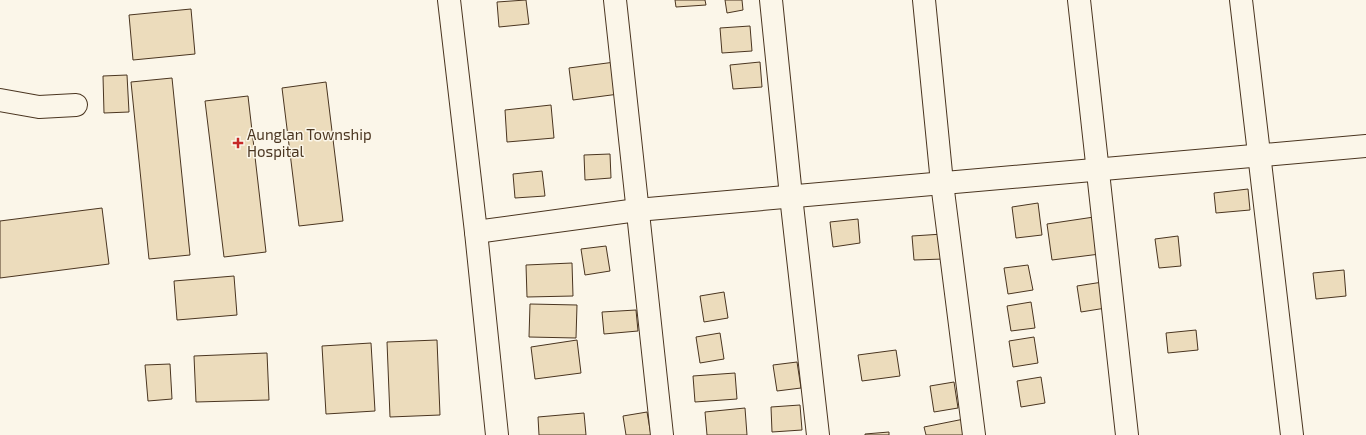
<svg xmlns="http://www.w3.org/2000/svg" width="1366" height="435" font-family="'Exo 2',sans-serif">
  <rect width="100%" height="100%" fill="#fbf6e9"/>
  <g fill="#ecdcbc" stroke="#4a3520">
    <polygon points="526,0 529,24 499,27 497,2"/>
    <polygon points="675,0 705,0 706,5 676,7"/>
    <polygon points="725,0 742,0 743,10 727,13"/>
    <polygon points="191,9 195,54 133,60 129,15"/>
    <polygon points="750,26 752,51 722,53 720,28"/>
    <polygon points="615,62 619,94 573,100 569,68"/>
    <polygon points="760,62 762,87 733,89 730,65"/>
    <polygon points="127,75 129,112 104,113 103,76"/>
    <polygon points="172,78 190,255 149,259 131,82"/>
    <polygon points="326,82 343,221 299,226 282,88"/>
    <polygon points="248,96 266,252 224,257 205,101"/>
    <polygon points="551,105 554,138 507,142 505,110"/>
    <polygon points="610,154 611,178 585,180 584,155"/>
    <polygon points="542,171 545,196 515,198 513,174"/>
    <polygon points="1248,189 1250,210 1216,213 1214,193"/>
    <polygon points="1038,203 1042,235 1016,238 1012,207"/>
    <polygon points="102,208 109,264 0,278 0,221"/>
    <polygon points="1094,217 1100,254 1052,260 1047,224"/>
    <polygon points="858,219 860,243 833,247 830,222"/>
    <polygon points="943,234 944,259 914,260 912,236"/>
    <polygon points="1178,236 1181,266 1159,268 1155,239"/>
    <polygon points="606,246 610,271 585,275 581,249"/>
    <polygon points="572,263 573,296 527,297 526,265"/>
    <polygon points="1028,265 1033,290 1008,294 1004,268"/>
    <polygon points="1344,270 1346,296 1316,299 1313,273"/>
    <polygon points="234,276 237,315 177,320 174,281"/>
    <polygon points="1109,281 1112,307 1081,312 1077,286"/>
    <polygon points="724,292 728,318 704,322 700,296"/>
    <polygon points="1031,302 1035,328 1011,331 1007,306"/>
    <polygon points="530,304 577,305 576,338 529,337"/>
    <polygon points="636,310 638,331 604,334 602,312"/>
    <polygon points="1196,330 1198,350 1168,353 1166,333"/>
    <polygon points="720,333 724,359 700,363 696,337"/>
    <polygon points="1034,337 1038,363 1013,367 1009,341"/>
    <polygon points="437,340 440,415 390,417 387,342"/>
    <polygon points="577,340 581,373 535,379 531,347"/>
    <polygon points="371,343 375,411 326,414 322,346"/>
    <polygon points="896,350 900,376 862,381 858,355"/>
    <polygon points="267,353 269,400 196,402 194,356"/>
    <polygon points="797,362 801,388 777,391 773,365"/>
    <polygon points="170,364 172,399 148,401 145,365"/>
    <polygon points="735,373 737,399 695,402 693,376"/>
    <polygon points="1041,377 1045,403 1021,407 1017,381"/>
    <polygon points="954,382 958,408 934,412 930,386"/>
    <polygon points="800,405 802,430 772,432 771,407"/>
    <polygon points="745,408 747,435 707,435 705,412"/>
    <polygon points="647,412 651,435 626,435 623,416"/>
    <polygon points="584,413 586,435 539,435 538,417"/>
    <polygon points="964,419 967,435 926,435 924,427"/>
    <polygon points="889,432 889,435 865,435 865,434"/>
  </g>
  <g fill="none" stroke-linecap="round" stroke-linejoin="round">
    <g stroke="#4a3520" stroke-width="24">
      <g id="minor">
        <polyline points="615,0 662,435"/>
        <polyline points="771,0 791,196 818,435"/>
        <polyline points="924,0 942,183 974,435"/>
        <polyline points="1079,0 1127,435"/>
        <polyline points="1241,0 1292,435"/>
        <polyline points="0,100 39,107 76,105"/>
        <polyline points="476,232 637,210 1366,146"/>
      </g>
    </g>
    <g stroke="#4a3520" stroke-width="24">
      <polyline id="highway" points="449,0 476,232 497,435"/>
    </g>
    <use href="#minor" stroke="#fbf6e9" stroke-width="22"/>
    <use href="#highway" stroke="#fbf6e9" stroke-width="22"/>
  </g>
  <path fill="#c62828" stroke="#fbf6e9" stroke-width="1.5" d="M236 137h4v4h4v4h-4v4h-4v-4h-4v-4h4z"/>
  <g text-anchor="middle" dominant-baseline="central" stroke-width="3" stroke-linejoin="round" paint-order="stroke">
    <g font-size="15" fill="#4a3520" stroke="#fbf6e9" text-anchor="start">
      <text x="247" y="134">Aunglan Township<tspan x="247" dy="17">Hospital</tspan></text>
    </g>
  </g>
</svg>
